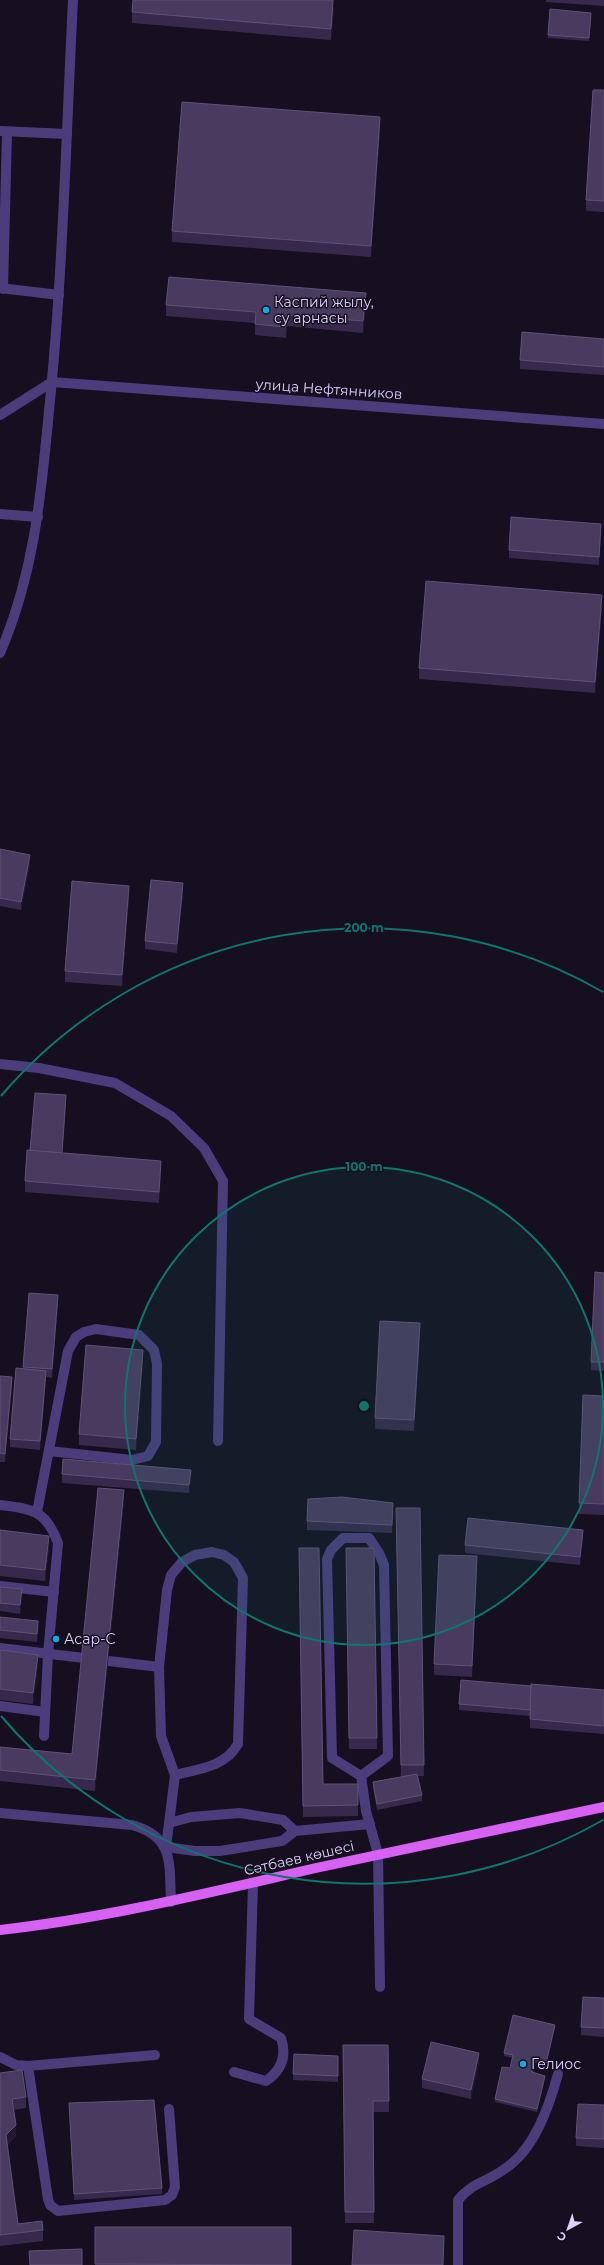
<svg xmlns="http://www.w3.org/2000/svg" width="604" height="2265" font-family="Montserrat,sans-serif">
  <rect width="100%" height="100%" fill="#150f20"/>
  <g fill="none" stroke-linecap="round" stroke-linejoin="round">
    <g stroke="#4b3d7b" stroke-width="10">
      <polyline points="1,131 67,134"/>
      <polyline points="0,288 59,295"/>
      <polyline points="3,289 7,132"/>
      <polyline points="52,382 604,424"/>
      <polyline points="0,415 52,382"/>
      <polyline points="0,514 38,517"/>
      <path d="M0,653C34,574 41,496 49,411C63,274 66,137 73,0"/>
      <polyline points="0,1064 39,1068 115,1083 171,1116 204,1148 223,1181 218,1441"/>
      <path d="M0,1505C32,1509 46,1510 58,1543L48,1654L44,1736"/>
      <polyline points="37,1512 68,1351 76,1337 84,1332 96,1329 139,1335 154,1350 157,1364 156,1442 148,1456 132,1460 49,1451"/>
      <polyline points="0,1586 54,1592"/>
      <polyline points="0,1648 159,1667"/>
      <polyline points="0,1706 45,1712"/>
      <path d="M175,1775C199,1769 225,1767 238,1744L243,1578L234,1562L224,1555L212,1552L195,1555L182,1562L171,1575L167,1590L159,1667L161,1736L175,1775L166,1847L195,1851H220L282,1841L295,1831L370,1824"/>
      <polyline points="361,1776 388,1756 384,1565 379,1553 369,1538 343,1538 331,1550 327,1559 332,1758 361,1776 366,1811 378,1854 380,1987"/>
      <path d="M0,1813L132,1825C175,1837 169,1864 171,1902"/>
      <polyline points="169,1823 191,1817 240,1813 283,1820 295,1831"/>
      <polyline points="0,2057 16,2065 28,2066 155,2055"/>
      <polyline points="28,2066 48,2199 50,2205 58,2211 165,2200 172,2195 175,2187 169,2109"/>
      <path d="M234,2072L266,2081C282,2070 287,2056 281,2038L249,2019L253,1883"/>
      <path d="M458,2265V2200C473,2182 485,2183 503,2170C534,2151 549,2107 558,2074"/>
    </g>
    <path stroke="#d761f2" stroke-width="10" d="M0,1930C107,1918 211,1892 316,1868C412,1847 508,1827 604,1807"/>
  </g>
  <g fill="#37294c">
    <polygon points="546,0 604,0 604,6 546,2"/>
    <polygon points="334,8 331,40 132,23 132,12"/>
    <polygon points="591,16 589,41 548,38 548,35"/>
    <polygon points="604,90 604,212 586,211 586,200"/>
    <polygon points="380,128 371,257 172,242 172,231"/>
    <polygon points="366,304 363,333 287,326 286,338 255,335 255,323 166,316 166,305"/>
    <polygon points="604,339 604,375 520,369 520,360"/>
    <polygon points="601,532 599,565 509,558 509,550"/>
    <polygon points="602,606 595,693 419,679 419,668"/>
    <polygon points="0,849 30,864 21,910 0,906"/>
    <polygon points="183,892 177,953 145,949 145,941"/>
    <polygon points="129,897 122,986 65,982 65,971"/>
    <polygon points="66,1104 62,1153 161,1172 159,1203 25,1192 25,1181 30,1151"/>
    <polygon points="604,1273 604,1371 591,1370 591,1362"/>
    <polygon points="29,1293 58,1304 52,1378 46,1377 40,1450 10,1447 10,1439 23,1368"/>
    <polygon points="420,1334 414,1431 375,1429 375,1418"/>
    <polygon points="143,1361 136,1450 79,1445 79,1434"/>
    <polygon points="0,1376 12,1386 5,1462 0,1462"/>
    <polygon points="604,1396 604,1515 579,1514 579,1503"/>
    <polygon points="62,1474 191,1479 189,1493 62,1483"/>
    <polygon points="124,1501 95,1791 0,1781 0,1747 72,1754"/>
    <polygon points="396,1508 420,1508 424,1776 418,1776 422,1795 422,1801 377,1810 373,1788 373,1782 405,1776 401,1776"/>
    <polygon points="393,1511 392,1533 307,1530 307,1521"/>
    <polygon points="0,1530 49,1547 45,1581 0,1576"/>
    <polygon points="583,1538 580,1565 465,1553 465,1545"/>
    <polygon points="299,1548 323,1784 358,1784 358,1816 303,1817"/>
    <polygon points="346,1548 374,1548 377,1749 349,1749"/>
    <polygon points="477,1568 472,1677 434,1675 434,1664"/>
    <polygon points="0,1587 22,1598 20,1614 0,1611"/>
    <polygon points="0,1617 38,1630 37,1642 0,1638"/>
    <polygon points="0,1650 38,1666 33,1704 0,1700"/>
    <polygon points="531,1686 604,1690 604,1734 530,1728 530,1716 459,1710 459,1704"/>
    <polygon points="604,1998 604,2037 581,2035 581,2027"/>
    <polygon points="555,2028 546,2066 535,2063 533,2073 545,2079 537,2112 495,2102 495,2099 510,2068 513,2058 504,2056 504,2053"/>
    <polygon points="343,2045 388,2045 389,2112 373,2112 374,2223 345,2223"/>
    <polygon points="338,2062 338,2082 293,2080 293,2074"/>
    <polygon points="479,2062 471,2099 422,2088 422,2079"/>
    <polygon points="0,2073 26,2097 26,2108 14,2110 16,2136 7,2145 18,2224 43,2230 43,2241 0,2246"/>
    <polygon points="69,2103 162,2188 162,2194 74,2200"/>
    <polygon points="604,2105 604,2148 576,2146 576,2138"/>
    <polygon points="95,2227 291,2265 95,2265"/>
  </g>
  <g fill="#221733">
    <polygon points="334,0 334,8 331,40 331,29"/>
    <polygon points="380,117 380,128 371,257 371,246"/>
    <polygon points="366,293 366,304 363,333 363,321"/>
    <polygon points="287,315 287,326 286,338 286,327"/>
    <polygon points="601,524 601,532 599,565 599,557"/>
    <polygon points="602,595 602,606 595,693 595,682"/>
    <polygon points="30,855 30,864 21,910 21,902"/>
    <polygon points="183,883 183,892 177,953 177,944"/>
    <polygon points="129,886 129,897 122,986 122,975"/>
    <polygon points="66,1095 66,1104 61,1164 61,1155"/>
    <polygon points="161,1161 161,1172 159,1203 159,1192"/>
    <polygon points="58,1295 58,1304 52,1378 52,1369"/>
    <polygon points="420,1323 420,1334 414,1431 414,1420"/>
    <polygon points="143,1350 143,1361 136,1450 136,1439"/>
    <polygon points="46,1371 46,1379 40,1450 40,1441"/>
    <polygon points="12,1377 12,1386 5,1462 5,1454"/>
    <polygon points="191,1470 191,1479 189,1493 189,1485"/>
    <polygon points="124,1490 124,1501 95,1791 95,1780"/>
    <polygon points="583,1530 583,1538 580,1565 580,1557"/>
    <polygon points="49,1536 49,1547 45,1581 45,1570"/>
    <polygon points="477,1556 477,1568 472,1677 472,1666"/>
    <polygon points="22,1589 22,1598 20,1614 20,1605"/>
    <polygon points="38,1621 38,1630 37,1642 37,1634"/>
    <polygon points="38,1655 38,1666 33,1704 33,1693"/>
    <polygon points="555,2025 555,2028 546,2066 546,2063"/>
    <polygon points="479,2053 479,2062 471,2099 471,2090"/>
    <polygon points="545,2076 545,2079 537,2112 537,2109"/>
    <polygon points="16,2125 16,2136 6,2146 6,2135"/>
  </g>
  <g fill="#493b5f" stroke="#605277">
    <polygon points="133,0 333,0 331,29 132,12"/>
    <polygon points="550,9 591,13 589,38 548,35"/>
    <polygon points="593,90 604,90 604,201 586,200"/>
    <polygon points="182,102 380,117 371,246 172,231"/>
    <polygon points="169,277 366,293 363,321 287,315 286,327 255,324 256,312 166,305"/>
    <polygon points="522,332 604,339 604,367 520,360"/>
    <polygon points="511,517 601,524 599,557 509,550"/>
    <polygon points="426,581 602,595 595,682 419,668"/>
    <polygon points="0,849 30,855 21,902 0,898"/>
    <polygon points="151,880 183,883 177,944 145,941"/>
    <polygon points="72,881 129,886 122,975 65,971"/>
    <polygon points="35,1093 66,1095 62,1153 30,1151"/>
    <polygon points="27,1150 161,1161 159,1192 25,1181"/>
    <polygon points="595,1272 604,1273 604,1362 591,1362"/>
    <polygon points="29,1293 58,1295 52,1369 23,1367"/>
    <polygon points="380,1321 420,1323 414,1420 375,1418"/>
    <polygon points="86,1345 143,1350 136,1439 79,1434"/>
    <polygon points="16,1368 46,1371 40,1441 10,1439"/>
    <polygon points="0,1376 12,1377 5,1454 0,1453"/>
    <polygon points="583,1395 604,1396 604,1504 579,1503"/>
    <polygon points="63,1459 191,1470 189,1485 62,1474"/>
    <polygon points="98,1488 124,1490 95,1780 0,1770 0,1747 72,1754"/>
    <polygon points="342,1497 393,1503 392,1525 307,1521 308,1499"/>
    <polygon points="396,1508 420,1508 424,1765 401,1765"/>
    <polygon points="468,1518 583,1530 580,1557 465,1545"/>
    <polygon points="0,1530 49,1536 45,1570 0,1565"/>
    <polygon points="299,1548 319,1548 323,1784 358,1784 358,1805 303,1806"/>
    <polygon points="346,1548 374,1548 377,1738 349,1738"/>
    <polygon points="439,1555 477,1556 472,1666 434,1664"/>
    <polygon points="0,1587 22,1589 20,1605 0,1603"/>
    <polygon points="0,1617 38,1621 37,1634 0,1630"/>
    <polygon points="0,1650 38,1655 33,1693 0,1689"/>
    <polygon points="461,1680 531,1686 530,1710 459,1704"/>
    <polygon points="531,1684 604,1690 604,1726 530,1719"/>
    <polygon points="417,1774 422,1795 377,1804 373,1782"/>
    <polygon points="583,1997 604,1998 604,2028 581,2027"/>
    <polygon points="513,2015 555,2025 546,2063 535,2060 532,2072 545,2076 537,2109 495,2099 502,2067 510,2068 513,2055 504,2053"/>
    <polygon points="431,2042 479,2053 471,2090 422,2079"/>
    <polygon points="343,2045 388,2045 389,2101 373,2101 374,2212 345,2212"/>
    <polygon points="294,2054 338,2056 338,2076 293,2074"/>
    <polygon points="22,2070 26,2097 12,2099 16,2125 6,2135 18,2224 42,2221 43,2230 0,2235 0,2073"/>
    <polygon points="154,2100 162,2188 74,2194 69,2103"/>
    <polygon points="578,2104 604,2105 604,2139 576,2138"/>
    <polygon points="95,2227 291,2227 291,2265 95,2264"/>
    <polygon points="354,2230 444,2236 443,2265 352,2265"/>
    <polygon points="82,2249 82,2265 30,2265 29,2251"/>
  </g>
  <circle cx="364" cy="1406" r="239" fill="#0f766e" fill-opacity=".12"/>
  <g fill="none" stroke="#0f766e" stroke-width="2">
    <circle cx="364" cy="1406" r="239"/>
    <path d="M603 1820A478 478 0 0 1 1 1716M1 1096A478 478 0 0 1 603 992"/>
  </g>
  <g fill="#13a9e5" stroke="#150f20" stroke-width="1.5">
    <circle cx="266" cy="310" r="4"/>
    <circle cx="56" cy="1639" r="4"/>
    <circle cx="523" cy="2064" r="4"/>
  </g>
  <g text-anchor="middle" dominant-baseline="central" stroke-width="3" stroke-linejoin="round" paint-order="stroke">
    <g font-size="14" fill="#ded1fb" stroke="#150f20" text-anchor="start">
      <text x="274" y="302">Каспий жылу,<tspan x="274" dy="16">су арнасы</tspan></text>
      <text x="64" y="1639">Асар-С</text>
      <text x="531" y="2064">Гелиос</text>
    </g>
    <g font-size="14" fill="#ded1fb" stroke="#150f20">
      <text transform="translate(329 389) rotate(4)">улица Нефтянников</text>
      <text transform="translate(299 1858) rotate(-13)">Сәтбаев көшесі</text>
    </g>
  </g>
  <circle cx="364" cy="1406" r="6" fill="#0f766e" stroke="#150f20" stroke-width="2"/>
  <g font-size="12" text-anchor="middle" font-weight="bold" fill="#0f766e" stroke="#150f20" stroke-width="3" stroke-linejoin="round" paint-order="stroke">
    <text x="364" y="932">200 m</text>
    <text x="364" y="1171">100 m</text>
  </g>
  <g transform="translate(568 2229) rotate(220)" stroke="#150f20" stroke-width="3" paint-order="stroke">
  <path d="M0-3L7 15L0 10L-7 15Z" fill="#ded1fb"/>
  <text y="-6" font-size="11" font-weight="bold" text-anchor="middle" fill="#ded1fb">С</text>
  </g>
</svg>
